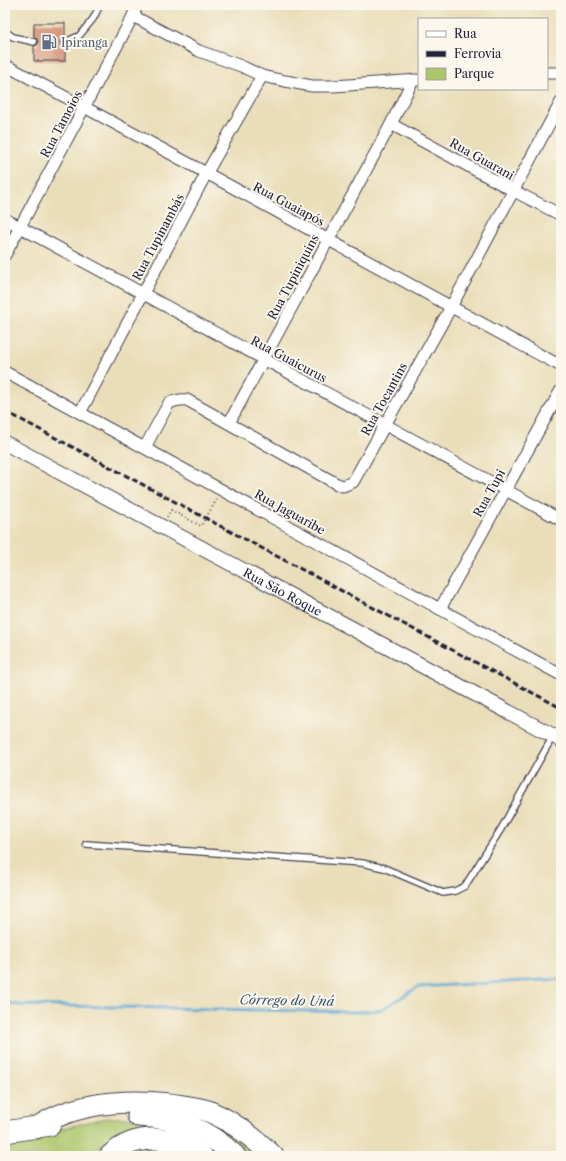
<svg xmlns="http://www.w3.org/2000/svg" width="566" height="1161" font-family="'Libre Caslon Text',serif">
  <rect width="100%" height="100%" fill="#fbf7ec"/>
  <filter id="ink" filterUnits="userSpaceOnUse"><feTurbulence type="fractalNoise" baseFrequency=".025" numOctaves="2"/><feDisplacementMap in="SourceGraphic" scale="8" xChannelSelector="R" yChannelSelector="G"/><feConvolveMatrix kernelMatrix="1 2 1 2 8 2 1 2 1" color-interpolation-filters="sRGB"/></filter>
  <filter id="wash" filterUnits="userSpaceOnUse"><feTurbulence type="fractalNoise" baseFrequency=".012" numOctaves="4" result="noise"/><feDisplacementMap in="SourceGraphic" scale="16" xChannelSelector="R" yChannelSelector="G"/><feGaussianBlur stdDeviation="0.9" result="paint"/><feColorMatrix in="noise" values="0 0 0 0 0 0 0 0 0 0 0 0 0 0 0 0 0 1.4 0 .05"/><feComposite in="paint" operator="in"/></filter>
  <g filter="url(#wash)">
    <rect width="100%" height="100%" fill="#eadeba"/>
    <g fill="#acc66c" stroke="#677454">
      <polygon points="201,1115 267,1156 245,1156 230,1140 205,1121"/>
      <polygon points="107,1118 128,1118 153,1120 188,1132 220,1156 210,1156 173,1132 156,1128 137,1129 118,1135 107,1140 91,1156 5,1156 5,1144 88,1122"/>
      <polygon points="156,1147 190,1156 126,1156 131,1153"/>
    </g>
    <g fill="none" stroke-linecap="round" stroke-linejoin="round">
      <polyline stroke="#59a6d2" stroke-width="3" points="5,1003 21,1005 357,1012 381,1010 418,987 561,979"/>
    </g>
    <g id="blocks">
      <polygon fill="#d6957a" points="34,23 65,23 65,38 61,42 62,45 65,46 65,61 34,61 34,46 37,45 38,43 37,39 34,38"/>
    </g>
  </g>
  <g filter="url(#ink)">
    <use href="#blocks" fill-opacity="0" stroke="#403e4e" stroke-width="1"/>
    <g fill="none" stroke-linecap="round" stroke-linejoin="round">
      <g stroke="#403e4e" stroke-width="8">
        <g id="service">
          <polyline points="5,31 13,37 34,42"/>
          <polyline points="65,42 79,36 93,19 100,5"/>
          <polyline points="86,844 362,863 384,868 443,893 455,891 465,886 501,829 553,736"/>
        </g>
      </g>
      <g stroke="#403e4e" stroke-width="13">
        <g id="minor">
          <polyline points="133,16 199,51 241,66 262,76 285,81 312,86 334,86 418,80"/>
          <path d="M5,65C192,163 375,267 561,366"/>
          <polyline points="547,73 561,73"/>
          <polyline points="391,124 514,191 561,215"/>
          <polyline points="5,219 561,520"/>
          <polyline points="5,255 133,16 137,5"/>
          <polyline points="5,372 561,675"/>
          <polyline points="80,413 206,174 262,76"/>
          <polyline points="229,423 391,124 413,80"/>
          <path d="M145,447L169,403C176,400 180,399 187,400L337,484L343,486L353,482L451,307L561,102"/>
          <polyline points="440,609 561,390"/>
        </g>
      </g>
      <g stroke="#403e4e" stroke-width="16">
        <g id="tertiary">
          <path id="s1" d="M5,443L561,740"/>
        </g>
      </g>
      <g stroke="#403e4e" stroke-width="23">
        <g id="motorway">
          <path d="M138,1116C176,1117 208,1130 235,1156"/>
          <path d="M36,1128C43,1124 50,1119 58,1116C92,1102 132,1100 169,1104C182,1106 196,1107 208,1111C233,1121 254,1138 273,1156"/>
          <polyline points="5,1132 50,1125"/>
          <path d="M110,1156C138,1131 173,1136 202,1156"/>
        </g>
      </g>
      <polyline stroke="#403e4e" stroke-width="2" stroke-dasharray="1 3" stroke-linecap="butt" points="167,517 171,510 201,526 217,499"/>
      <use href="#service" stroke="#fff" stroke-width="5.5"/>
      <use href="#minor" stroke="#fff" stroke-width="11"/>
      <use href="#tertiary" stroke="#fff" stroke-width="14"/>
      <use href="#motorway" stroke="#fff" stroke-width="21"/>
      <polyline stroke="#22223b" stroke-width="3" stroke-dasharray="6 3" stroke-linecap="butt" points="5,411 561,708"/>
    </g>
  </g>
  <defs>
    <g id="fuel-bare" transform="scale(1.2)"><path d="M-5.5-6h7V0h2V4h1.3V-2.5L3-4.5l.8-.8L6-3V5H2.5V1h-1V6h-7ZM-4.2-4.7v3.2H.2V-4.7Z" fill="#5c6f8a" stroke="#fbf7ec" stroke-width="2.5" paint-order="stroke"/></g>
  </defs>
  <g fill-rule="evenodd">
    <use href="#fuel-bare" x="49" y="42"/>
  </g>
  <g text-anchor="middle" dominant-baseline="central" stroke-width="4" stroke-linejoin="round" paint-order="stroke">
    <g font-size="12" fill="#4e5e75" stroke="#fbf7ec" text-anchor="start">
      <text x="61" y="42">Ipiranga</text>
    </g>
    <g font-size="12" fill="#22223b" stroke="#fbf7ec">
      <text transform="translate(61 124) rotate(-62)">Rua Tamoios</text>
      <text transform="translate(482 159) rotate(29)">Rua Guarani</text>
      <text transform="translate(289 204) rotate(28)">Rua Guaiapós</text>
      <text transform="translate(158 237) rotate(-62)">Rua Tupinambás</text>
      <text transform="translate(293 277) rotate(-62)">Rua Tupiniquins</text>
      <text transform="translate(289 359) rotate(28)">Rua Guaicurus</text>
      <text transform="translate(384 399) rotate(-61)">Rua Tocantins</text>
      <text transform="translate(489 493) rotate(-61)">Rua Tupi</text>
      <text transform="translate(290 512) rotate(29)">Rua Jaguaribe</text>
      <text stroke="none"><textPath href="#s1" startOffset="315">Rua São Roque</textPath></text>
    </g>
    <g font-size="13" font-style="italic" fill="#385777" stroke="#fbf7ec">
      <text transform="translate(287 1000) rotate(1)">Córrego do Uná</text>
    </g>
  </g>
  <rect width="566" height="1161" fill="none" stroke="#fbf7ec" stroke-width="20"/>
  <rect x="418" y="18" width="130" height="72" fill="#fbf7ec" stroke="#a4a2a5"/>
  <rect x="426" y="31" width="20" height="6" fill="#ffffff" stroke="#a4a2a5"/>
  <text x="454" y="38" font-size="12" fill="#22223b">Rua</text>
  <rect x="426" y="51" width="20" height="6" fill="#22223b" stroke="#a4a2a5"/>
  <text x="454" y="58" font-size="12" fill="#22223b">Ferrovia</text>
  <rect x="426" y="68" width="20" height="12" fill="#acc66c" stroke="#a4a2a5"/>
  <text x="454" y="78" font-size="12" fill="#22223b">Parque</text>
</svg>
